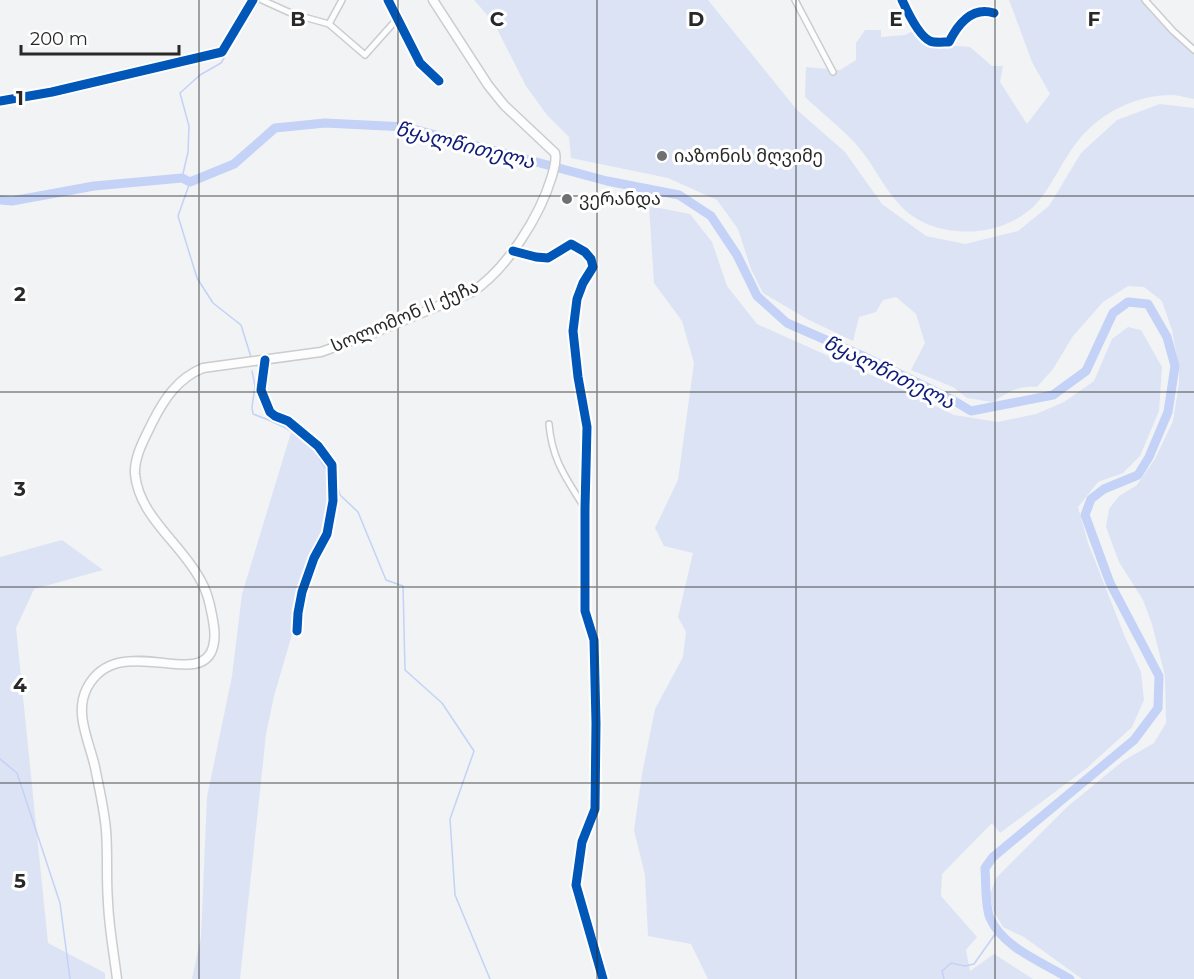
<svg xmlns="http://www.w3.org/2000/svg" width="1194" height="979" font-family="Montserrat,'Noto Sans Georgian',sans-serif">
  <rect width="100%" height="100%" fill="#f1f3f5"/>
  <g fill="#dce3f4">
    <path d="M474,0H708L797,110L845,152L882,204L926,236L965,244L1018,231L1049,206L1081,153L1117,120L1160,104L1194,108V979H1082L1024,937L1003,927L993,910L990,894L996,878L1067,807L1123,761L1154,743L1166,723L1165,676L1152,624L1143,600L1119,562L1106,527L1109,509L1119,496L1137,485L1155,459L1173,421L1179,383V368L1172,330L1162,301L1144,287L1128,286L1103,302L1073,336L1053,369L1037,387C1019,385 1008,392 993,402L967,398L953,387L911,370L925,343L916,314L896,297L883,300L876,312L859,317L853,341L807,319L763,293L751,269L738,229L717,200L668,178L571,158L569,137L547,115L526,86L494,23Z"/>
    <path d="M1009,0H1142L1181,44L1194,54V99C1187,98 1179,95 1172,95C1136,95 1099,113 1077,142C1062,161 1053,184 1037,203C1007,236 947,241 911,215C886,196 876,166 855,143C840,127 821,112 805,97L806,67L840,70L856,60V43L865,30H881V37L905,35L915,30L930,44L970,47L992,66H1003L1000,82L1027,124L1050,94L1032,62Z"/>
    <polygon points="649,206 690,214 712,242 727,286 757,324 891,384 954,415 998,422 1036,414 1064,402 1094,381 1112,339 1128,327 1141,330 1162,367 1159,411 1140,456 1123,473 1098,482 1078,507 1088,543 1125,637 1141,672 1144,700 1132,727 1087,768 1000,833 992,823 942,874 941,896 977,937 966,950 970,971 994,954 1033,979 708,979 691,944 648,936 645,875 634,830 642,774 655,709 683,657 686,632 678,617 693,553 664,546 655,528 678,480 694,363 682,321 654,283"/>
    <polygon points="293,426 317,446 329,463 332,472 335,500 310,573 274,696 266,734 240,979 192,979 201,937 207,797 232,676 242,594"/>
    <polygon points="62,540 103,570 34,589 16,628 48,943 105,973 105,979 0,979 0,557"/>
  </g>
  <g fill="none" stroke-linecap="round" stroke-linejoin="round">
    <g stroke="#c3d2f6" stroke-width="1.5">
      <polyline points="182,178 188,152 189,126 180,93 200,75 221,63 258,3"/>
      <polyline points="190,182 178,216 197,278 213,303 241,325 251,357"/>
      <path d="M252,371L255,386L252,407L253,414C271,420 300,433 312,447C319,454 320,464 328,471"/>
      <polyline points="335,476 340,495 358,512 386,580 403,586 405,670 442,703 474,751 450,819 455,895 490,979"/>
      <polyline points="0,759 17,773 60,903 70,979"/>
      <polyline points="944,979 942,971 951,963 965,966 974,964 998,930"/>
    </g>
    <path stroke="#c3d2f6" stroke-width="9" d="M0,200L12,201L94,186L182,178L190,182L234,164L275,128L325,123L406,127L607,181L679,195L711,216L737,255L757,296L787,323L865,357L951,399L971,411L1053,395L1086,371L1113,313L1128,302L1148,304L1167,337L1175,366L1168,412L1149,457L1138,475L1104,489L1091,499L1085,515L1110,583L1159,676L1158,708L1134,740L993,857L985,868C986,881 985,907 990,918C1003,948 1044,963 1070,979"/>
    <g stroke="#cbcccd" stroke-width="8">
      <g id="street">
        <polyline points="262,0 293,14 329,24 365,55 397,19"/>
        <polyline points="388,0 420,63 439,81"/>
        <polyline points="795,0 833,72"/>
        <path d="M902,0C907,11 919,36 930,41C935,43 943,42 949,42C958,24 972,6 994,13"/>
        <polyline points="1145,0 1173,31 1194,50"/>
        <polyline points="329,24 342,0"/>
        <polyline points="0,101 52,92 222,52 253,0"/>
        <polyline points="513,251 536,257 548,258 571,244 585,252 591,259 593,267 583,283 577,299 573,331 578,377 587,427 585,508 585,611 594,640 596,723 595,809 582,842 576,885 603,979"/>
        <polyline points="265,360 261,390 270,412 275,416 288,421 318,446 332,465 333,501 327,534 314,558 302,592 298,613 297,631"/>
        <path d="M549,424C552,460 566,478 584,507"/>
      </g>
    </g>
    <g stroke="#cbcccd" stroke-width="11">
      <path id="secondary" d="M117,979C114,954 109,928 108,902C106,878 108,854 106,830C104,808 99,788 95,767C89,741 74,713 87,688C118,629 201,692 213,647C216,636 214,626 212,615C210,604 207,591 201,581C182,544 139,517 135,474C134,456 145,438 152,423C164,399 178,378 203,368L321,352L371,334L472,292C507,269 540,216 552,176C554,168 557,161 555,153L504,105L488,85L433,0"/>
    </g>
    <use href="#street" stroke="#fdfdfe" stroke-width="5"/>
    <use href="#secondary" stroke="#fdfdfe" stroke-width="8"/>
    <g stroke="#fff" stroke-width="13">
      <g id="cycleway">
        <polyline points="388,0 420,63 439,81"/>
        <path d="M902,0C907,11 919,36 930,41C935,43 943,42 949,42C958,24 972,6 994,13"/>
        <polyline points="0,101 52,92 222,52 253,0"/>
        <polyline points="513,251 536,257 548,258 571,244 585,252 591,259 593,267 583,283 577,299 573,331 578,377 587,427 585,508 585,611 594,640 596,723 595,809 582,842 576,885 603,979"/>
        <polyline points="265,360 261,390 270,412 275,416 288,421 318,446 332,465 333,501 327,534 314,558 302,592 298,613 297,631"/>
      </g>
    </g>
    <use href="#cycleway" stroke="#0057b8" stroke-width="9"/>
  </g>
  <path fill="none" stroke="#29292a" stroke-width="1.5" stroke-opacity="0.55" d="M199,0V979M398,0V979M597,0V979M796,0V979M995,0V979M0,196H1194M0,392H1194M0,587H1194M0,783H1194"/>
  <g fill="#6f7071" stroke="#fff" stroke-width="2">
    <circle cx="662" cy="156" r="6"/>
    <circle cx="567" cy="199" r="6"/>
  </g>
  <g text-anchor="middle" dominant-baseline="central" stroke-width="6" stroke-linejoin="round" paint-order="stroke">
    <g font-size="18" fill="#29292a" stroke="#fff" text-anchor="start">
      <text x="674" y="156">იაზონის მღვიმე</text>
      <text x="579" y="199">ვერანდა</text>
    </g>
    <g font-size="18" fill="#29292a" stroke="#fff">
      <text transform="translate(405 316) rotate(-23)">სოლომონ II ქუჩა</text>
    </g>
    <g font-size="20" font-style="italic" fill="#0f1c78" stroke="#fff">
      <text transform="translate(465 145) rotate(14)">წყალწითელა</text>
      <text transform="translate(889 372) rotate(26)">წყალწითელა</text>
    </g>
  </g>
  <g font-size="20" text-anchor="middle" font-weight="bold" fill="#29292a" stroke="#fff" stroke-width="6" stroke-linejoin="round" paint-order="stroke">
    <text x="298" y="26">B</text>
    <text x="497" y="26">C</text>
    <text x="696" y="26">D</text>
    <text x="896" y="26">E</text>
    <text x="1094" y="26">F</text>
    <text x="20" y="105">1</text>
    <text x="20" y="301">2</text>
    <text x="20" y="496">3</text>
    <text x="20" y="692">4</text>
    <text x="20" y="888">5</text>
  </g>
  <path d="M21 45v9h158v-9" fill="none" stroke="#29292a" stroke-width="3"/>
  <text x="30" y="45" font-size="18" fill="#29292a" stroke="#ffffff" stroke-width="4.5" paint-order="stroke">200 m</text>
</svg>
